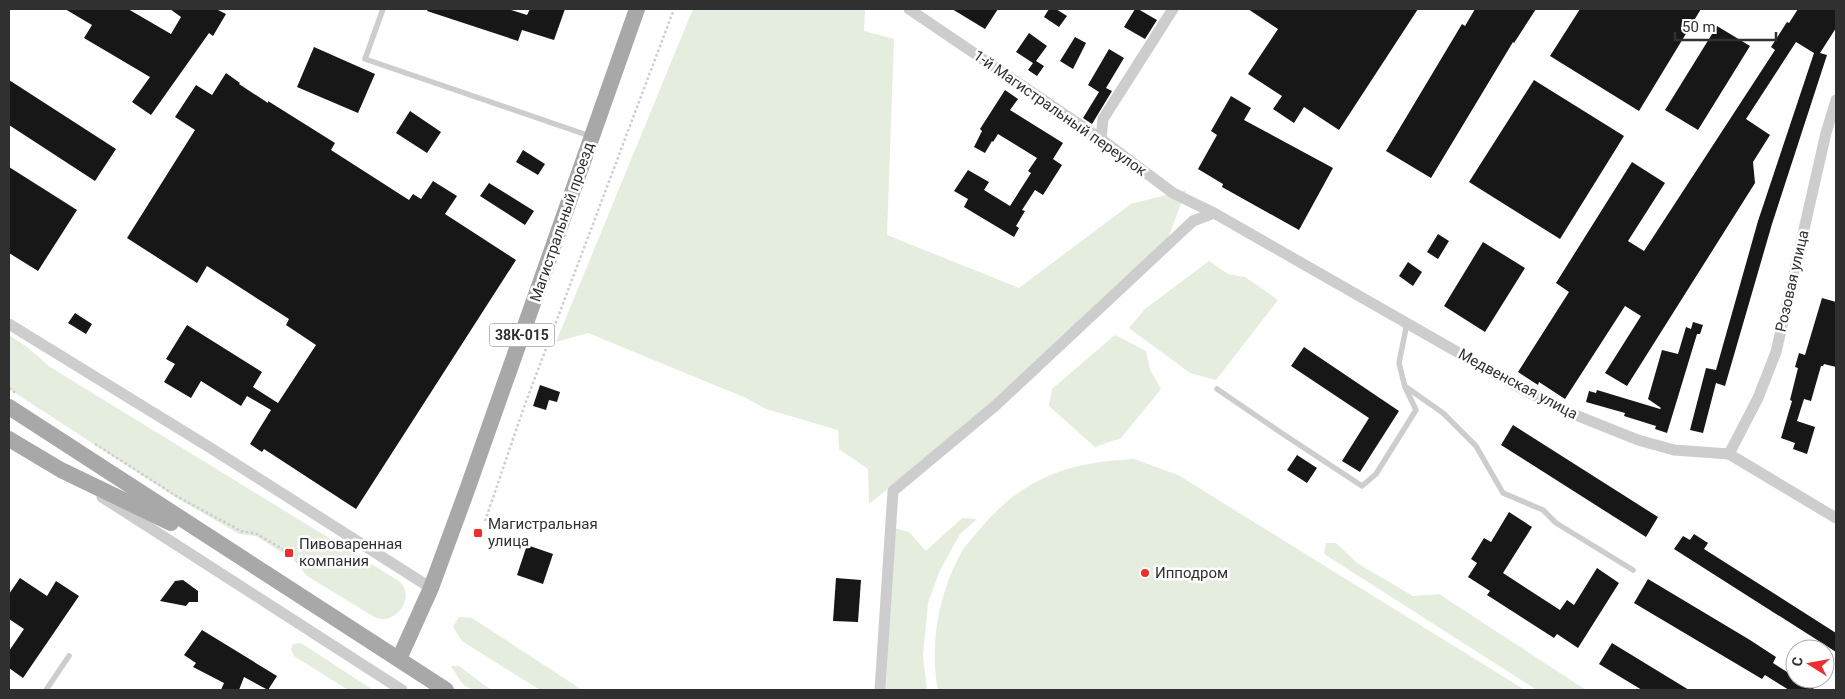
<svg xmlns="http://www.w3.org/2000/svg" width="1845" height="699" font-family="Roboto,sans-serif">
  <rect width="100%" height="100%" fill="#fff"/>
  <g fill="#e5edde">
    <polygon points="693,9 865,9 864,31 894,39 887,235 1019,288 1131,204 1186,190 1167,241 999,400 869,504 868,469 839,449 838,430 766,409 746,398 588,333 556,342"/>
    <polygon points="1209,261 1228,274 1245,277 1278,300 1216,380 1190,373 1129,328 1145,309"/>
    <path d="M9,335L27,347L50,367L399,581C416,595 398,625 376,618L307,576L294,560L256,536L239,534L177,498L9,389Z"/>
    <polygon points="1115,335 1146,351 1150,370 1161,389 1121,438 1095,447 1049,406 1052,389"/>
    <path d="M1134,459L1178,475L1525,690H938C929,646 939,593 961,553C964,547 970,541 975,535C996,509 1017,490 1048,476C1075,464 1104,461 1134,459Z"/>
    <polygon points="962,518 977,519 960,534 940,570 928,603 923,656 927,690 886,690 894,528 909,532 926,551"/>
    <polygon points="1326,543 1336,543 1357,563 1413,596 1439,594 1586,690 1537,690 1324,554"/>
    <polygon points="459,617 472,618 582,690 540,690 462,641 453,627"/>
    <polygon points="301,643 373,690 348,690 294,656 291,649 293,644"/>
    <path d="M451,666H459L491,690C463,690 465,688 451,666Z"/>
  </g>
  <g fill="#171717">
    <polygon points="65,9 128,9 171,34 181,17 170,9 216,9 226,14 213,36 209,33 151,115 132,102 150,77 84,38 92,25"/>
    <polygon points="428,9 508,9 527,15 530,9 565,9 554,40 522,30 518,41 427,11"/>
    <polygon points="952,9 998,9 985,29"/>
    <polygon points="1049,9 1056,9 1067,16 1059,27 1044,17"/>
    <polygon points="1135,9 1138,9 1157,20 1145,39 1124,27"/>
    <polygon points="1248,9 1418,9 1339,130 1304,107 1294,123 1273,109 1282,96 1248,74 1278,29"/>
    <polygon points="1475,9 1536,9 1514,43 1513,42 1431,178 1386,151 1462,24 1465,26"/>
    <polygon points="1580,9 1701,9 1639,111 1550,56"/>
    <polygon points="1798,9 1836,9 1836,28 1820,53 1827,55 1772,224 1725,386 1716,383 1703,433 1690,430 1706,368 1716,370 1758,221 1814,53 1796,42 1746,119 1770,135 1753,162 1755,183 1627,386 1605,373 1641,316 1625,306 1565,399 1539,382 1538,385 1518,372 1569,292 1556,283 1632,162 1665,183 1628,241 1644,251 1775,50 1771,47 1787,22 1789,23"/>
    <polygon points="1717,26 1750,46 1698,130 1665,110"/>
    <polygon points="1029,33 1047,46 1036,61 1044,66 1037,76 1028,70 1033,63 1016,52"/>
    <polygon points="1075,37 1086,43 1073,69 1060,61"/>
    <polygon points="314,47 375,74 358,113 297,87"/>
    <polygon points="1109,49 1124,58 1106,88 1112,91 1092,124 1083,118 1099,92 1088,85"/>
    <polygon points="226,73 240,83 239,84 268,103 268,101 335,143 331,150 409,200 413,194 421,199 433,181 457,196 445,214 516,260 356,509 264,449 262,452 250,444 271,410 247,396 241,406 201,381 191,398 164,382 175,364 166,359 187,325 262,372 253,387 278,403 316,345 286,325 289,319 207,266 197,283 127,238 195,130 175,117 196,85 212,95"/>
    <polygon points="9,80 116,149 95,181 9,125"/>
    <polygon points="1534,80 1624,136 1560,239 1469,182"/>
    <polygon points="1005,90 1018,99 1010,110 1063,143 1053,159 1062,165 1043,195 1035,190 1022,210 1025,211 1016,226 1019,228 1014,237 964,207 968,199 954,191 968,170 989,182 984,190 1010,206 1031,173 1028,171 1037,158 998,134 993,142 992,141 985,153 974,147 982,131 980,129"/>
    <polygon points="1231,96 1251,108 1244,120 1333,168 1299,230 1222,187 1223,184 1198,169 1217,135 1211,131"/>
    <polygon points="410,111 441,132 427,153 396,133"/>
    <polygon points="523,150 545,164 538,175 516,162"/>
    <polygon points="9,167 77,210 38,271 9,253"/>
    <polygon points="489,183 534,211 525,225 480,196"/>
    <polygon points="1438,234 1449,241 1438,259 1427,252"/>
    <polygon points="1483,242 1525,268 1485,332 1444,306"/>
    <polygon points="1408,262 1422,272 1413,286 1399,276"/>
    <polygon points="1822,298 1836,302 1836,367 1824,364 1823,366 1821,366 1811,401 1804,399 1797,421 1815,427 1807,454 1793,449 1795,443 1781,438 1792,401 1790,400 1798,368 1795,367 1799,353 1805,355"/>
    <polygon points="75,313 92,324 86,334 68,323"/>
    <polygon points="1693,322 1703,325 1700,334 1697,334 1667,433 1655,429 1656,426 1624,416 1625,413 1586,402 1589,391 1596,393 1597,390 1660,409 1661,408 1648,399 1662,350 1678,354 1686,327 1691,329"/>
    <polygon points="1304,347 1399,411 1360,472 1342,461 1369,418 1291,366"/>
    <polygon points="540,385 560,392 557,402 549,400 546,410 533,406"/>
    <polygon points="1513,425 1658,517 1646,537 1501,445"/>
    <polygon points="1297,455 1317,468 1307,483 1287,470"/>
    <polygon points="1509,512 1532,527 1503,573 1560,610 1567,600 1574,605 1597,568 1619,583 1578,648 1557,634 1554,638 1487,595 1490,591 1468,577 1477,563 1471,559 1484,538 1491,542"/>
    <polygon points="1694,534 1708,543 1704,549 1836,633 1836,652 1674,549 1683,536 1690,540"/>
    <polygon points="527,545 553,554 543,584 517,575"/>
    <polygon points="20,578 47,596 56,581 79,596 23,678 9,668 9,651 24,629 9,619 9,594"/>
    <polygon points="836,578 861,580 858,622 833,621"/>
    <polygon points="1648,579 1750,640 1776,657 1773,663 1795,677 1795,679 1798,679 1816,690 1789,690 1765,675 1762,679 1634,603"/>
    <polygon points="183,580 198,591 198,602 189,602 186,606 160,601 175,581"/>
    <polygon points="202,630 277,676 268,690 244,677 239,690 221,690 224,683 193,667 196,663 184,655"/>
    <polygon points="1612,643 1689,690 1642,690 1599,664"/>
  </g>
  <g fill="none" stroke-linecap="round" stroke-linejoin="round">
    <g stroke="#cdcdcd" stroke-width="2.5" stroke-dasharray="2.5 2.5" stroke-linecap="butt">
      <polyline points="9,388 17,394"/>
      <polyline points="95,444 178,497 241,531 257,534 284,550"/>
      <polyline points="485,521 524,407 674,9"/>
    </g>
    <g stroke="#cdcdcd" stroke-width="5.5">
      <polyline points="383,9 365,59 590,136"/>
      <polyline points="1406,387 1443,413 1476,446 1503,493 1543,510 1556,523 1633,570"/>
      <polyline points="1217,389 1283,434 1362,486 1376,474 1416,410 1405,387 1399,363 1407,323"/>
      <polyline points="46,690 69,656"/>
    </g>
    <g stroke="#cdcdcd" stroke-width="11">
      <polyline points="909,9 1101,139 1173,193 1214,213 1522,389 1568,412 1638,440 1674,450 1729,454 1836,518"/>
      <polyline points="1101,139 1103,119 1173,9"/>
      <polyline points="9,324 209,447 431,588"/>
      <polyline points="1729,454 1758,398 1776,352 1826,133 1836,100"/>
      <polyline points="102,497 402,690"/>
      <polyline points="880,690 893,491 995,406 1193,221 1214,213"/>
    </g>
    <g stroke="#a8a8a8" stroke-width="16">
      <polyline points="9,407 446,690"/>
      <polyline points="9,439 61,470 171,523"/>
      <polyline points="399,659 431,588 467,490 637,9"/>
    </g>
  </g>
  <g fill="#eb2e30" stroke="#fff" stroke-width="2">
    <rect x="473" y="528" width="10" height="10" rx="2.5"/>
    <rect x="284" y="548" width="10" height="10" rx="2.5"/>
    <circle cx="1145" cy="573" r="5"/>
  </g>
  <g text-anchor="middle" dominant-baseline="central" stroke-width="5" stroke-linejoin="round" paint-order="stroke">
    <rect fill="#fff" stroke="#6e6e6e" stroke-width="1" x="489.5" y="323.5" width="65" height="23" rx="4"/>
    <g font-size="14" font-weight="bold" fill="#303030">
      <text x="522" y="335">38К-015</text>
    </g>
    <g font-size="15" fill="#303030" stroke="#fff">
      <text transform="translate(1060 113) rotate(35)">1-й Магистральный переулок</text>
      <text transform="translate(562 222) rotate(-71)">Магистральный проезд</text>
      <text transform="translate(1792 281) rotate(-77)">Розовая улица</text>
      <text transform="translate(1518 384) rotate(28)">Медвенская улица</text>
    </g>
    <g font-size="15" fill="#303030" stroke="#fff" text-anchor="start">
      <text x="488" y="524">Магистральная<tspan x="488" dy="17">улица</tspan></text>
      <text x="299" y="544">Пивоваренная<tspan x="299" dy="17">компания</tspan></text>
      <text x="1155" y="573">Ипподром</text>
    </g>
  </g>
  <rect width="1845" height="699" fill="none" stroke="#303030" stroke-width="20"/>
  <g transform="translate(1810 664) rotate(281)"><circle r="24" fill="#ffffff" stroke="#acacac"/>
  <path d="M0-4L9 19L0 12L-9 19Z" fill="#eb2e30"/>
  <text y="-8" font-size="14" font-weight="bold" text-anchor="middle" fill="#303030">С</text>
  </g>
  <path d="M1675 32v8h101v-8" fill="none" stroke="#303030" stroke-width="2.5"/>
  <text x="1682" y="32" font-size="15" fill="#303030" stroke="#ffffff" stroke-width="4" paint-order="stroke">50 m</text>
</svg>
